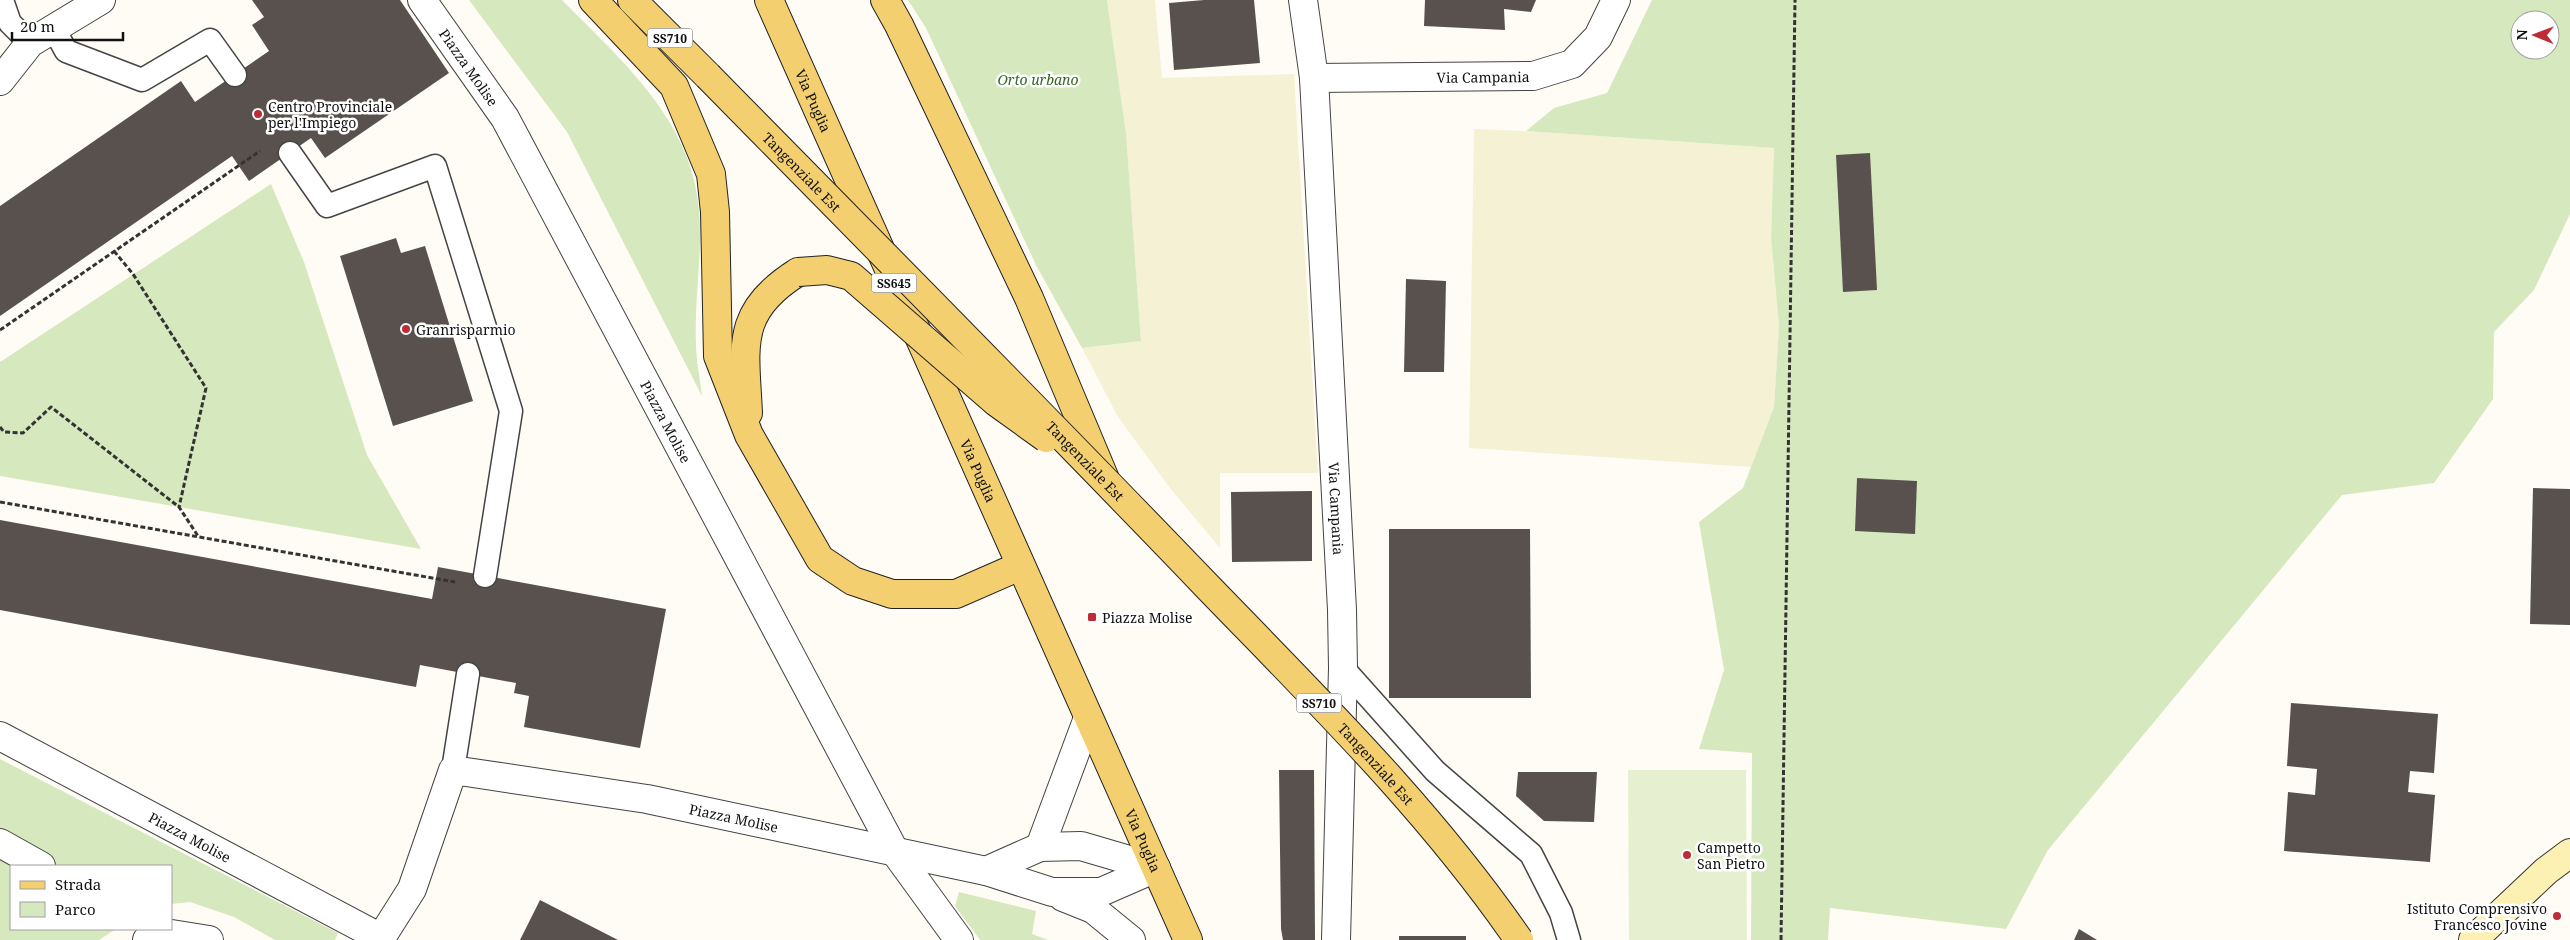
<svg xmlns="http://www.w3.org/2000/svg" width="2570" height="940" font-family="'Noto Serif',serif">
  <rect width="100%" height="100%" fill="#fffcf5"/>
  <g fill="#f4f1d5">
    <polygon points="1107,0 1155,0 1162,78 1294,74 1318,473 1220,473 1220,548 1170,488 1118,417 1082,348 1141,341 1126,133"/>
    <polygon points="1474,129 1526,131 1774,148 1771,238 1779,326 1774,407 1751,467 1469,448"/>
  </g>
  <g fill="#d6e9be" fill-rule="evenodd">
    <path d="M469,0H562C621,60 692,120 699,210C703,255 694,299 696,343C696,360 700,378 702,396L567,132Z"/>
    <polygon points="908,0 1107,0 1126,133 1141,341 1082,348 1036,265 926,28"/>
    <path d="M1652,0H2570V214L2534,290L2494,332L2493,399L2434,483L2342,495L2048,850L2006,929L1830,908L1828,940H1751L1752,753L1699,749L1724,670L1699,522L1743,488L1774,407L1779,326L1771,238L1774,148L1526,131L1554,108L1607,93ZM2520,20H2550V50H2520Z"/>
    <polygon points="271,184 304,262 367,455 421,549 0,476 0,362"/>
    <polygon points="0,759 338,933 335,940 275,940 234,917 190,902 171,904 171,866 11,866 11,929 116,929 99,940 0,940"/>
    <polygon points="959,892 1036,911 1032,934 1048,940 980,940 955,906"/>
  </g>
  <polygon fill="#e6f0d0" points="1628,770 1746,770 1747,940 1629,940"/>
  <g fill="#59514d">
    <polygon points="252,0 400,0 449,73 325,158 311,138 249,181 232,156 0,316 0,206 181,81 195,102 269,51 252,25 264,17"/>
    <polygon points="1204,0 1254,0 1260,63 1174,70 1169,3"/>
    <polygon points="1425,0 1536,0 1531,12 1504,9 1505,30 1424,26"/>
    <polygon points="1870,153 1877,290 1843,292 1836,155"/>
    <polygon points="396,238 401,253 425,246 473,401 393,426 340,256"/>
    <polygon points="1406,279 1446,281 1444,372 1404,372"/>
    <polygon points="1857,478 1917,481 1915,534 1855,531"/>
    <polygon points="2533,488 2570,489 2570,625 2530,624"/>
    <polygon points="1312,491 1312,561 1232,562 1231,492"/>
    <polygon points="0,520 432,599 438,567 666,609 640,748 524,727 529,696 514,693 516,683 420,665 416,687 0,610"/>
    <polygon points="1389,529 1530,529 1531,698 1389,698"/>
    <polygon points="2291,703 2438,714 2434,773 2410,771 2408,792 2435,795 2430,862 2284,851 2288,792 2315,795 2317,769 2287,766"/>
    <polygon points="1279,770 1314,770 1315,940 1283,940 1281,929"/>
    <polygon points="1518,772 1597,772 1594,822 1544,821 1516,796"/>
    <polygon points="540,900 618,940 520,940"/>
    <polygon points="2079,929 2097,940 2074,940"/>
    <rect x="1399" y="936" width="67" height="4"/>
  </g>
  <g fill="none" stroke-linecap="round" stroke-linejoin="round">
    <g stroke="#444" stroke-width="25">
      <g id="service">
        <polyline points="2,0 10,23 30,43"/>
        <polyline points="54,29 66,51 142,80 210,40 235,75"/>
        <polyline points="290,153 327,206 435,166 511,411 485,576"/>
        <polyline points="1343,668 1435,771 1531,854 1561,913 1569,940"/>
        <polyline points="453,770 468,674"/>
      </g>
    </g>
    <g stroke="#444" stroke-width="30">
      <g id="minor">
        <path id="s1" d="M422,0L505,118L895,852L959,940"/>
        <path id="s2" d="M1303,0L1314,78L1342,610L1343,668L1336,940"/>
        <path id="s3" d="M1314,78L1533,76L1572,64L1598,37L1616,0"/>
        <polyline points="0,81 30,43 101,0"/>
        <path id="s4" d="M0,736L381,938L412,889L453,770L647,799L986,871L1052,892H1101L1156,868"/>
        <polyline points="0,843 41,866"/>
        <polyline points="1040,847 1088,718"/>
        <polyline points="986,871 1040,847 1081,846 1156,868"/>
        <polyline points="1063,897 1093,909 1131,940"/>
        <polyline points="147,940 159,932 209,940"/>
      </g>
    </g>
    <g stroke="#333" stroke-width="30">
      <polyline id="secondary" points="2473,940 2546,871 2570,853"/>
    </g>
    <g stroke="#222" stroke-width="30">
      <g id="primary">
        <polyline points="593,0 674,86 711,174 715,212 718,356 749,435 820,559 853,581 892,594 956,594 1020,566"/>
        <polyline points="632,0 708,76"/>
        <path id="s5" d="M769,0L1188,940"/>
        <polyline points="885,0 899,25 1029,298 1105,479"/>
        <path d="M748,413C745,347 734,312 798,272"/>
      </g>
    </g>
    <g stroke="#333" stroke-width="3" stroke-dasharray="5 2.5" stroke-linecap="butt">
      <polyline points="114,251 133,274 206,388 179,507"/>
      <polyline points="0,330 260,151"/>
      <polyline points="0,427 4,432 23,433 51,407 179,507 198,536"/>
      <polyline points="0,502 455,582"/>
      <polyline points="1781,940 1795,0"/>
    </g>
    <use href="#service" stroke="#fff" stroke-width="22"/>
    <use href="#minor" stroke="#fff" stroke-width="28"/>
    <use href="#secondary" stroke="#fcf1b3" stroke-width="28"/>
    <use href="#primary" stroke="#f3cf70" stroke-width="28"/>
    <g stroke="#222" stroke-width="30" stroke-linecap="butt">
      <g id="primary-bridge">
        <path id="s6" d="M708,76C874,245 1040,412 1204,583C1314,697 1429,809 1519,940"/>
        <polyline points="798,272 827,270 851,276 996,402 1046,438"/>
      </g>
    </g>
    <use href="#primary-bridge" stroke="#f3cf70" stroke-width="28"/>
  </g>
  <g fill="#bd2d38" stroke="#fff" stroke-width="2">
    <circle cx="258" cy="114" r="5"/>
    <circle cx="406" cy="329" r="5"/>
    <rect x="1087" y="612" width="10" height="10" rx="2.5"/>
    <circle cx="1687" cy="855" r="5"/>
    <circle cx="2557" cy="916" r="5"/>
  </g>
  <g text-anchor="middle" dominant-baseline="central" stroke-width="5" stroke-linejoin="round" paint-order="stroke">
    <g fill="#fff" stroke="#585858" stroke-width="1">
      <rect x="647.5" y="28.5" width="45" height="19" rx="4"/>
      <rect x="871.5" y="273.5" width="45" height="19" rx="4"/>
      <rect x="1296.5" y="693.5" width="45" height="19" rx="4"/>
    </g>
    <g font-size="12" font-weight="bold" fill="#111">
      <text x="670" y="38">SS710</text>
      <text x="894" y="283">SS645</text>
      <text x="1319" y="703">SS710</text>
    </g>
    <g font-size="14" fill="#111" stroke="#fff">
      <text stroke="none"><textPath href="#s1" startOffset="82">Piazza Molise</textPath></text>
      <text stroke="none"><textPath href="#s3" startOffset="169">Via Campania</textPath></text>
      <text stroke="none"><textPath href="#s5" startOffset="110">Via Puglia</textPath></text>
      <text stroke="none"><textPath href="#s6" startOffset="134">Tangenziale Est</textPath></text>
      <text stroke="none"><textPath href="#s1" startOffset="488">Piazza Molise</textPath></text>
      <text stroke="none"><textPath href="#s6" startOffset="539">Tangenziale Est</textPath></text>
      <text stroke="none"><textPath href="#s5" startOffset="515">Via Puglia</textPath></text>
      <text stroke="none"><textPath href="#s2" startOffset="510">Via Campania</textPath></text>
      <text stroke="none"><textPath href="#s6" startOffset="959">Tangenziale Est</textPath></text>
      <text stroke="none"><textPath href="#s4" startOffset="900">Piazza Molise</textPath></text>
      <text stroke="none"><textPath href="#s4" startOffset="215">Piazza Molise</textPath></text>
      <text stroke="none"><textPath href="#s5" startOffset="920">Via Puglia</textPath></text>
    </g>
    <g font-size="14" font-style="italic" fill="#336722" stroke="#fff">
      <text x="1038" y="79">Orto urbano</text>
    </g>
    <g font-size="14" fill="#111" stroke="#fff" text-anchor="start">
      <text x="268" y="106">Centro Provinciale<tspan x="268" dy="16">per l'Impiego</tspan></text>
      <text x="416" y="329">Granrisparmio</text>
      <text x="1102" y="617">Piazza Molise</text>
      <text x="1697" y="847">Campetto<tspan x="1697" dy="16">San Pietro</tspan></text>
      <text x="2547" y="908" text-anchor="end">Istituto Comprensivo<tspan x="2547" dy="16">Francesco Jovine</tspan></text>
    </g>
  </g>
  <rect x="10" y="865" width="162" height="65" fill="#ffffff" stroke="#a0a0a0"/>
  <rect x="20" y="881" width="25" height="8" fill="#f3cf70" stroke="#a0a0a0"/>
  <text x="55" y="890" font-size="15" fill="#111111">Strada</text>
  <rect x="20" y="902" width="25" height="15" fill="#d6e9be" stroke="#a0a0a0"/>
  <text x="55" y="915" font-size="15" fill="#111111">Parco</text>
  <g transform="translate(2535 35) rotate(271)"><circle r="24" fill="#ffffff" stroke="#a0a0a0"/>
  <path d="M0-4L9 19L0 12L-9 19Z" fill="#bd2d38"/>
  <text y="-8" font-size="14" font-weight="bold" text-anchor="middle" fill="#111111">N</text>
  </g>
  <path d="M12 32v8h111v-8" fill="none" stroke="#111111" stroke-width="2.5"/>
  <text x="20" y="32" font-size="15" fill="#111111" stroke="#ffffff" stroke-width="4" paint-order="stroke">20 m</text>
</svg>
